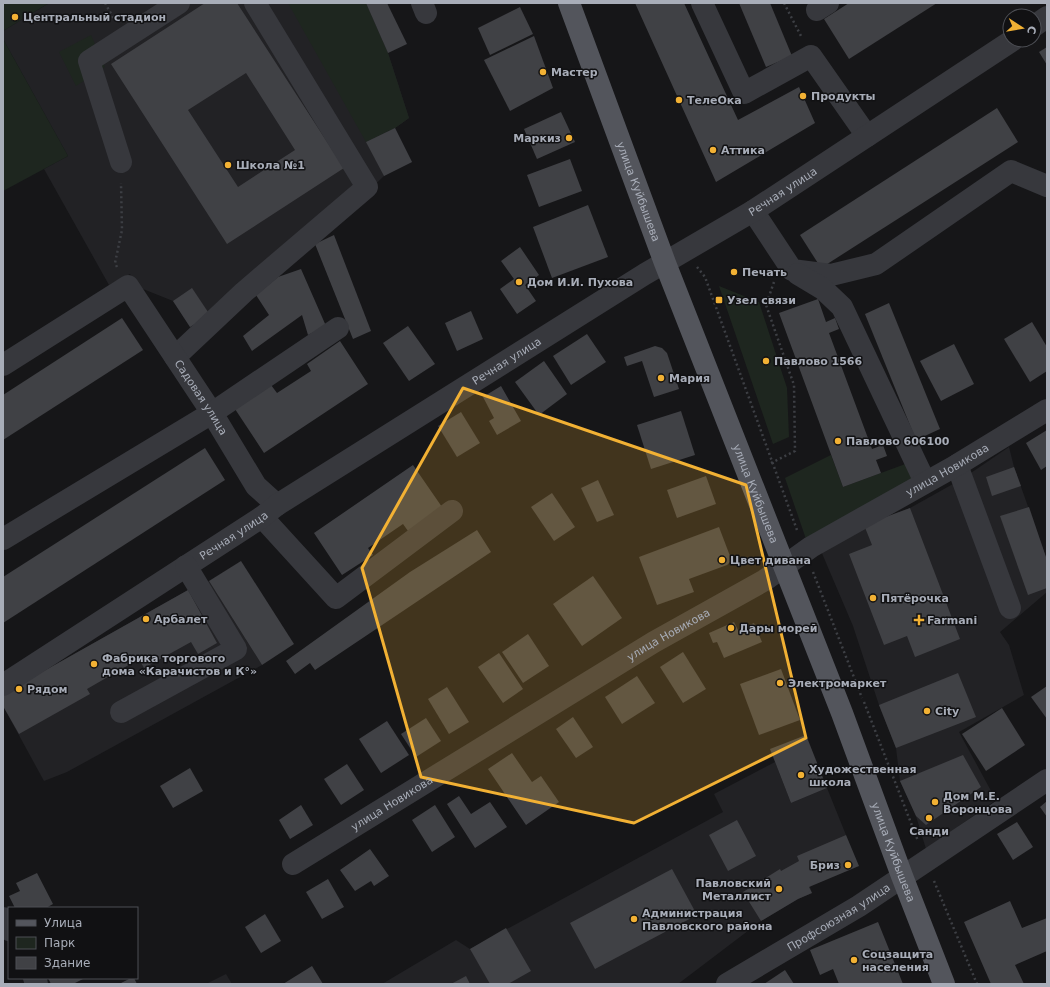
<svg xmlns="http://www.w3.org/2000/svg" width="1050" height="987" font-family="'DejaVu Sans',sans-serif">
  <rect width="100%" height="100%" fill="#161618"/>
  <g fill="#222225">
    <polygon points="49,3 366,3 388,53 409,118 395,128 412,162 384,176 278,277 190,327 173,301 138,287 130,274 109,285 44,169 68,156 3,39 3,31"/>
    <polygon points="1009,447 1014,467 1047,560 1047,592 1000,632 1009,645 1024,695 959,732 996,800 926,849 916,816 900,781 896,748 879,705 853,626 821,551 864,525 910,508 962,479"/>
    <polygon points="209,581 262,665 67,772 44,781 3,706 3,694 188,590"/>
    <polygon points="775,762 791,803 827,788 846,835 810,887 812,893 798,899 761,921 678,984 382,984 456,940 470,949 723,812 714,794"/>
    <polygon points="226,974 232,984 206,984"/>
  </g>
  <g fill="#1e261f">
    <polygon points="3,3 49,3 3,31"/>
    <polygon points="288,3 366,3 388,53 409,118 395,128 366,142"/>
    <polygon points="91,35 105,67 76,86 59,52"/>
    <polygon points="3,39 68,156 3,191"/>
    <polygon points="719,286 759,302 787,388 789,437 773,444"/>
    <polygon points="831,455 843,487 908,463 917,480 806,539 785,478"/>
  </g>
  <g fill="#404145" fill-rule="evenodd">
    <path d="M205,3H237L344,168L227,244L111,64ZM246,73L295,150L238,187L188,110Z"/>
    <polygon points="366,3 387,3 407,44 388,53"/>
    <polygon points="635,3 684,3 738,120 799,87 815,123 716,182"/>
    <polygon points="739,3 770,3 792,56 766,67"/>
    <polygon points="849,3 937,3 849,59 824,19"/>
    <polygon points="520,7 533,34 490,55 478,28"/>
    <polygon points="534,36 553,88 510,111 484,60"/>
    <polygon points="1047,47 1047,65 1039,52"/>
    <polygon points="997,108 1018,142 821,268 800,235"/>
    <polygon points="561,112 575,142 537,159 524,129"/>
    <polygon points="395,128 412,162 384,176 366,142"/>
    <polygon points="570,159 582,191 539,207 527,175"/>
    <polygon points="588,205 608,257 552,278 533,227"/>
    <polygon points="334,235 371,331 353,339 315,244"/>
    <polygon points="520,247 539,275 525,285 536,301 517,314 500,289 514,279 501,261"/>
    <polygon points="301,269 326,326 308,335 302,315 252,351 243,336 269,315 256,295 278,277"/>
    <polygon points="192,288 210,315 190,327 173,301"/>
    <polygon points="818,299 826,322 835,318 839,329 829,333 872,449 883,445 887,456 876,460 881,473 843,487 779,313"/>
    <polygon points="889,303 940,429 916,440 865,314"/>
    <polygon points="471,311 483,339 457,351 445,323"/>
    <polygon points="122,318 143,350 3,440 3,395"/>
    <polygon points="1032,322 1047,347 1047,371 1030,382 1004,339"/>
    <polygon points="408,326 435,364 409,381 383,343"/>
    <polygon points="587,334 606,362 571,385 553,356"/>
    <polygon points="340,341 368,384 264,453 235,409 271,385 277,393 311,371 307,364"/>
    <polygon points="954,344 974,384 941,401 920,361"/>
    <polygon points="655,346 662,348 667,353 679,389 654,397 642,361 627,366 624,357"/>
    <polygon points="544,361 567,394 539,415 515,382"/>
    <polygon points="501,386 521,421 497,435 489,421 494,418 483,397"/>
    <polygon points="681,411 695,455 651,469 637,425"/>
    <polygon points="461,412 480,443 457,457 438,426"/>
    <polygon points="1047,430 1047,466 1041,470 1026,443"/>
    <polygon points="205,448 225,480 3,623 3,577"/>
    <polygon points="413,465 442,507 408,531 403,524 368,548 373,555 342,575 314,533"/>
    <polygon points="1014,467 1021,486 992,496 986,477"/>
    <polygon points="706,476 716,504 677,518 667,490"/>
    <polygon points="598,480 614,515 597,522 581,488"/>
    <polygon points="552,493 575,527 554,541 531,507"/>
    <polygon points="1029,507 1047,560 1047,588 1028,595 1000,516"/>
    <polygon points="910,508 960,639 915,657 907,636 884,645 849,554 872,545 864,525"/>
    <polygon points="719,527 730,556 730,562 727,565 689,579 694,592 657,605 639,557"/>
    <polygon points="477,530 491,552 315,670 310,663 295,674 286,661 410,572"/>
    <polygon points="241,561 294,644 262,665 209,581"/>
    <polygon points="593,576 622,618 582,646 553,604"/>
    <polygon points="188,590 217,643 198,654 191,642 144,668 139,659 87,689 90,694 19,734 3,706 3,694"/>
    <polygon points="734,622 738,630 754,623 762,642 724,658 717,642 713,643 709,633"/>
    <polygon points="528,634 549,666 523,683 502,652"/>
    <polygon points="683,652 706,689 683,703 660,667"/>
    <polygon points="499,653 523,689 503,703 478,667"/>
    <polygon points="781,669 800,720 759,735 740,684"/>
    <polygon points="958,673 976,717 896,748 879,705"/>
    <polygon points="637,676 655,703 622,724 605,697"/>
    <polygon points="1047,686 1047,719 1031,697"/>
    <polygon points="447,687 469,722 449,734 428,699"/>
    <polygon points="1002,708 1025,745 986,771 962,734"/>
    <polygon points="573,717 593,747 576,758 556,729"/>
    <polygon points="426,718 441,741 416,757 401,734"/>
    <polygon points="387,721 409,755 381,773 359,739"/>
    <polygon points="806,735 827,788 791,803 770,749"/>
    <polygon points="512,753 532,782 541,776 559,802 526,825 488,769"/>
    <polygon points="963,755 981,787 926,825 916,816 900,781"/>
    <polygon points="347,764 364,790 341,805 324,779"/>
    <polygon points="190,768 203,791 173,808 160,786"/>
    <polygon points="459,796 471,814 490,802 507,827 475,848 447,804"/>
    <polygon points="1047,801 1047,817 1040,807"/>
    <polygon points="301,805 313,825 290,839 279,820"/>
    <polygon points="435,805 455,837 432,852 412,820"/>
    <polygon points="737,820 756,856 728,871 709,835"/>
    <polygon points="1017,822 1033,847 1013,860 997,834"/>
    <polygon points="846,835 859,866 809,887 812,893 798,899 761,921 743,892 780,869 781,871 799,861 797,856"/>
    <polygon points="370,849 389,876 374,886 371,881 355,891 340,870"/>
    <polygon points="672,869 697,915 595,969 570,923"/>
    <polygon points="37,873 53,904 46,908 15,908 9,896 20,891 16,883"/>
    <polygon points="328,879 344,907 322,919 306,892"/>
    <polygon points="1010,901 1022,928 1047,918 1047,951 1015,965 1024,984 991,984 964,922"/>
    <polygon points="265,914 281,941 261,953 245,927"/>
    <polygon points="878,922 903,984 839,984 833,969 820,975 810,950"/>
    <polygon points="506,928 531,971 508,984 490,984 470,949"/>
    <polygon points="312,966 323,984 283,984"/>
    <polygon points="785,970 794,984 764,984"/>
    <polygon points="466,976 470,984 451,984"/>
    <polygon points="48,978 85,978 73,984 51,984"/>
    <polygon points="131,978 134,978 137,984 119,984"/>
  </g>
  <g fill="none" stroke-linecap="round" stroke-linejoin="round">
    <g stroke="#3d3f44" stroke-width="2.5" stroke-dasharray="2 3" stroke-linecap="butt">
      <polyline points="105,3 114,19"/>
      <polyline points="784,3 801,36"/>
      <polyline points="117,267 115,263 122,230 121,183"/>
      <polyline points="697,267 705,277 797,530"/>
      <polyline points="771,463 795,451 794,385 766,305 774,282"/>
      <polyline points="813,572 862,698"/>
      <polyline points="864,702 918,841"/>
      <polyline points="934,881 977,984"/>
    </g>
    <g stroke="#37383d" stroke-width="22">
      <polyline points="422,3 426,13"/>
      <polyline points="702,3 744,93 811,56 867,136"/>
      <polyline points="817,10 828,3"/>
      <polyline points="1034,26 1047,17"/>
      <polyline points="121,162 89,61 179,3"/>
      <polyline points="753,211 792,270 831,275 876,264 1011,171 1047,186"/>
      <polyline points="798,274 823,289 842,307 925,482"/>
      <polyline points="175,357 244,292 367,187 255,3"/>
      <path id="s1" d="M3,365L128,286L212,413L256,486L277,505"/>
      <polyline points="957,465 1010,608"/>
      <polyline points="262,517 336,598 452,511"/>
      <polyline points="3,539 212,413 338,328"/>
      <path id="s2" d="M3,685L262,517L277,505L645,274L753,211L1013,40"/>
      <polyline points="121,712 236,649 186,566"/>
      <path id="s3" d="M293,864L654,642L765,580L811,547L957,465L1047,410"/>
      <polyline points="3,918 9,930"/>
      <polyline points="34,978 37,984"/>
      <path id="s4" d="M727,984L859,906L1047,780"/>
    </g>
    <path stroke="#53555c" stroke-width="22" id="s5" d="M569,3L665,263L842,713L902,876L944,984"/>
  </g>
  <path fill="#f2b134" fill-opacity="0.2" stroke="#f2b134" stroke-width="3" stroke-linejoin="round" d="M463,388L746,485L806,738L634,823L421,777L362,568Z"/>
  <g fill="#f2b134" stroke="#111113" stroke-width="1.5">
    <circle cx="15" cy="17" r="4"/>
    <circle cx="543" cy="72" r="4"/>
    <circle cx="803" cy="96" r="4"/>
    <circle cx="679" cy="100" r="4"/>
    <circle cx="569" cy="138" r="4"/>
    <circle cx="713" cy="150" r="4"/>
    <circle cx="228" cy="165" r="4"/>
    <circle cx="734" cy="272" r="4"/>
    <circle cx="519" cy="282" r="4"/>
    <rect x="715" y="296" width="8" height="8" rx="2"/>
    <circle cx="766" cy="361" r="4"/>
    <circle cx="661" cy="378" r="4"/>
    <circle cx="838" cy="441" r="4"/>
    <circle cx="722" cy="560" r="4"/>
    <circle cx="873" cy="598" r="4"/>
    <circle cx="146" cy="619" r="4"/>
    <path d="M917 614h4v4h4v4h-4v4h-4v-4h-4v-4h4z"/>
    <circle cx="731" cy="628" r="4"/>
    <circle cx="94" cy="664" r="4"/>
    <circle cx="780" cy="683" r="4"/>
    <circle cx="19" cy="689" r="4"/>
    <circle cx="927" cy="711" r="4"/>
    <circle cx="801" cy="775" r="4"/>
    <circle cx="935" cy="802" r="4"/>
    <circle cx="929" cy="818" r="4"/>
    <circle cx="848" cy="865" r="4"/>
    <circle cx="779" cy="889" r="4"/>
    <circle cx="634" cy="919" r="4"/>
    <circle cx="854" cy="960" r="4"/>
  </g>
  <g text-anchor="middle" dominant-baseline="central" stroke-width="3" stroke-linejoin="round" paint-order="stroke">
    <g font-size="11" font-weight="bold" fill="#a8adb8" stroke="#111113" text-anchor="start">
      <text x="23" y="17">Центральный стадион</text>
      <text x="551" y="72">Мастер</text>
      <text x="811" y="96">Продукты</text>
      <text x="687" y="100">ТелеОка</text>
      <text x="561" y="138" text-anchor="end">Маркиз</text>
      <text x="721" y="150">Аттика</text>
      <text x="236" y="165">Школа №1</text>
      <text x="742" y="272">Печать</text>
      <text x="527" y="282">Дом И.И. Пухова</text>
      <text x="727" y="300">Узел связи</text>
      <text x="774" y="361">Павлово 1566</text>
      <text x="669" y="378">Мария</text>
      <text x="846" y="441">Павлово 606100</text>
      <text x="730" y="560">Цвет дивана</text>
      <text x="881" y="598">Пятёрочка</text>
      <text x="154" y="619">Арбалет</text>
      <text x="927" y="620">Farmani</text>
      <text x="739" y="628">Дары морей</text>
      <text x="102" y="658">Фабрика торгового<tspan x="102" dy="13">дома «Карачистов и К°»</tspan></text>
      <text x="788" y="683">Электромаркет</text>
      <text x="27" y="689">Рядом</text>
      <text x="935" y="711">City</text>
      <text x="809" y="769">Художественная<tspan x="809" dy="13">школа</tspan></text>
      <text x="943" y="796">Дом М.Е.<tspan x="943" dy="13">Воронцова</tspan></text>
      <text x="929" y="831" text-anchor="middle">Санди</text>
      <text x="840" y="865" text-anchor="end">Бриз</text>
      <text x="771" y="883" text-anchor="end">Павловский<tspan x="771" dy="13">Металлист</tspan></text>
      <text x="642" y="913">Администрация<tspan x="642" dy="13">Павловского района</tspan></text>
      <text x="862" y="954">Соцзащита<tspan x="862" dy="13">населения</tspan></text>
    </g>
    <g font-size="11" fill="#a8adb8" stroke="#111113">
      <text stroke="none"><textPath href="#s2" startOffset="923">Речная улица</textPath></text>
      <text stroke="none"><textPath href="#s5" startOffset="201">улица Куйбышева</textPath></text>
      <text stroke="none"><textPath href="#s2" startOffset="599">Речная улица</textPath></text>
      <text stroke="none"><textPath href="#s1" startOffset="281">Садовая улица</textPath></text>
      <text stroke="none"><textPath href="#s3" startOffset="764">улица Новикова</textPath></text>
      <text stroke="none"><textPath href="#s5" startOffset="525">улица Куйбышева</textPath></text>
      <text stroke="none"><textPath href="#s2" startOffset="275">Речная улица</textPath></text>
      <text stroke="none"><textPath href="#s3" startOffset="440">улица Новикова</textPath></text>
      <text stroke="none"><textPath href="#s3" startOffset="116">улица Новикова</textPath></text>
      <text stroke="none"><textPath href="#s5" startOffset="909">улица Куйбышева</textPath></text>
      <text stroke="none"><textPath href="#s4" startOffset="130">Профсоюзная улица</textPath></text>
    </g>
  </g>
  <rect width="1050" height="987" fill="none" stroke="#a8adb8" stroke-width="8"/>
  <rect x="8" y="907" width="130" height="72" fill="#111113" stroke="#4d4f55"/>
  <rect x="16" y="920" width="20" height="6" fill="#53555c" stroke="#4d4f55"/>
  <text x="44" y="927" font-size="12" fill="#a8adb8">Улица</text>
  <rect x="16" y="937" width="20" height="12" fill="#1e261f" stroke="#4d4f55"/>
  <text x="44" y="947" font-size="12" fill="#a8adb8">Парк</text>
  <rect x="16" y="957" width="20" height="12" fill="#404145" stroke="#4d4f55"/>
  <text x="44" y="967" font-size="12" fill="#a8adb8">Здание</text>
  <g transform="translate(1022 28) rotate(102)"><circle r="19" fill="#111113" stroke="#4d4f55"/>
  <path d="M0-3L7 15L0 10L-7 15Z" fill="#f2b134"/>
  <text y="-6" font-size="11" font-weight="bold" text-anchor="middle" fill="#a8adb8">С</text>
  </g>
</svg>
